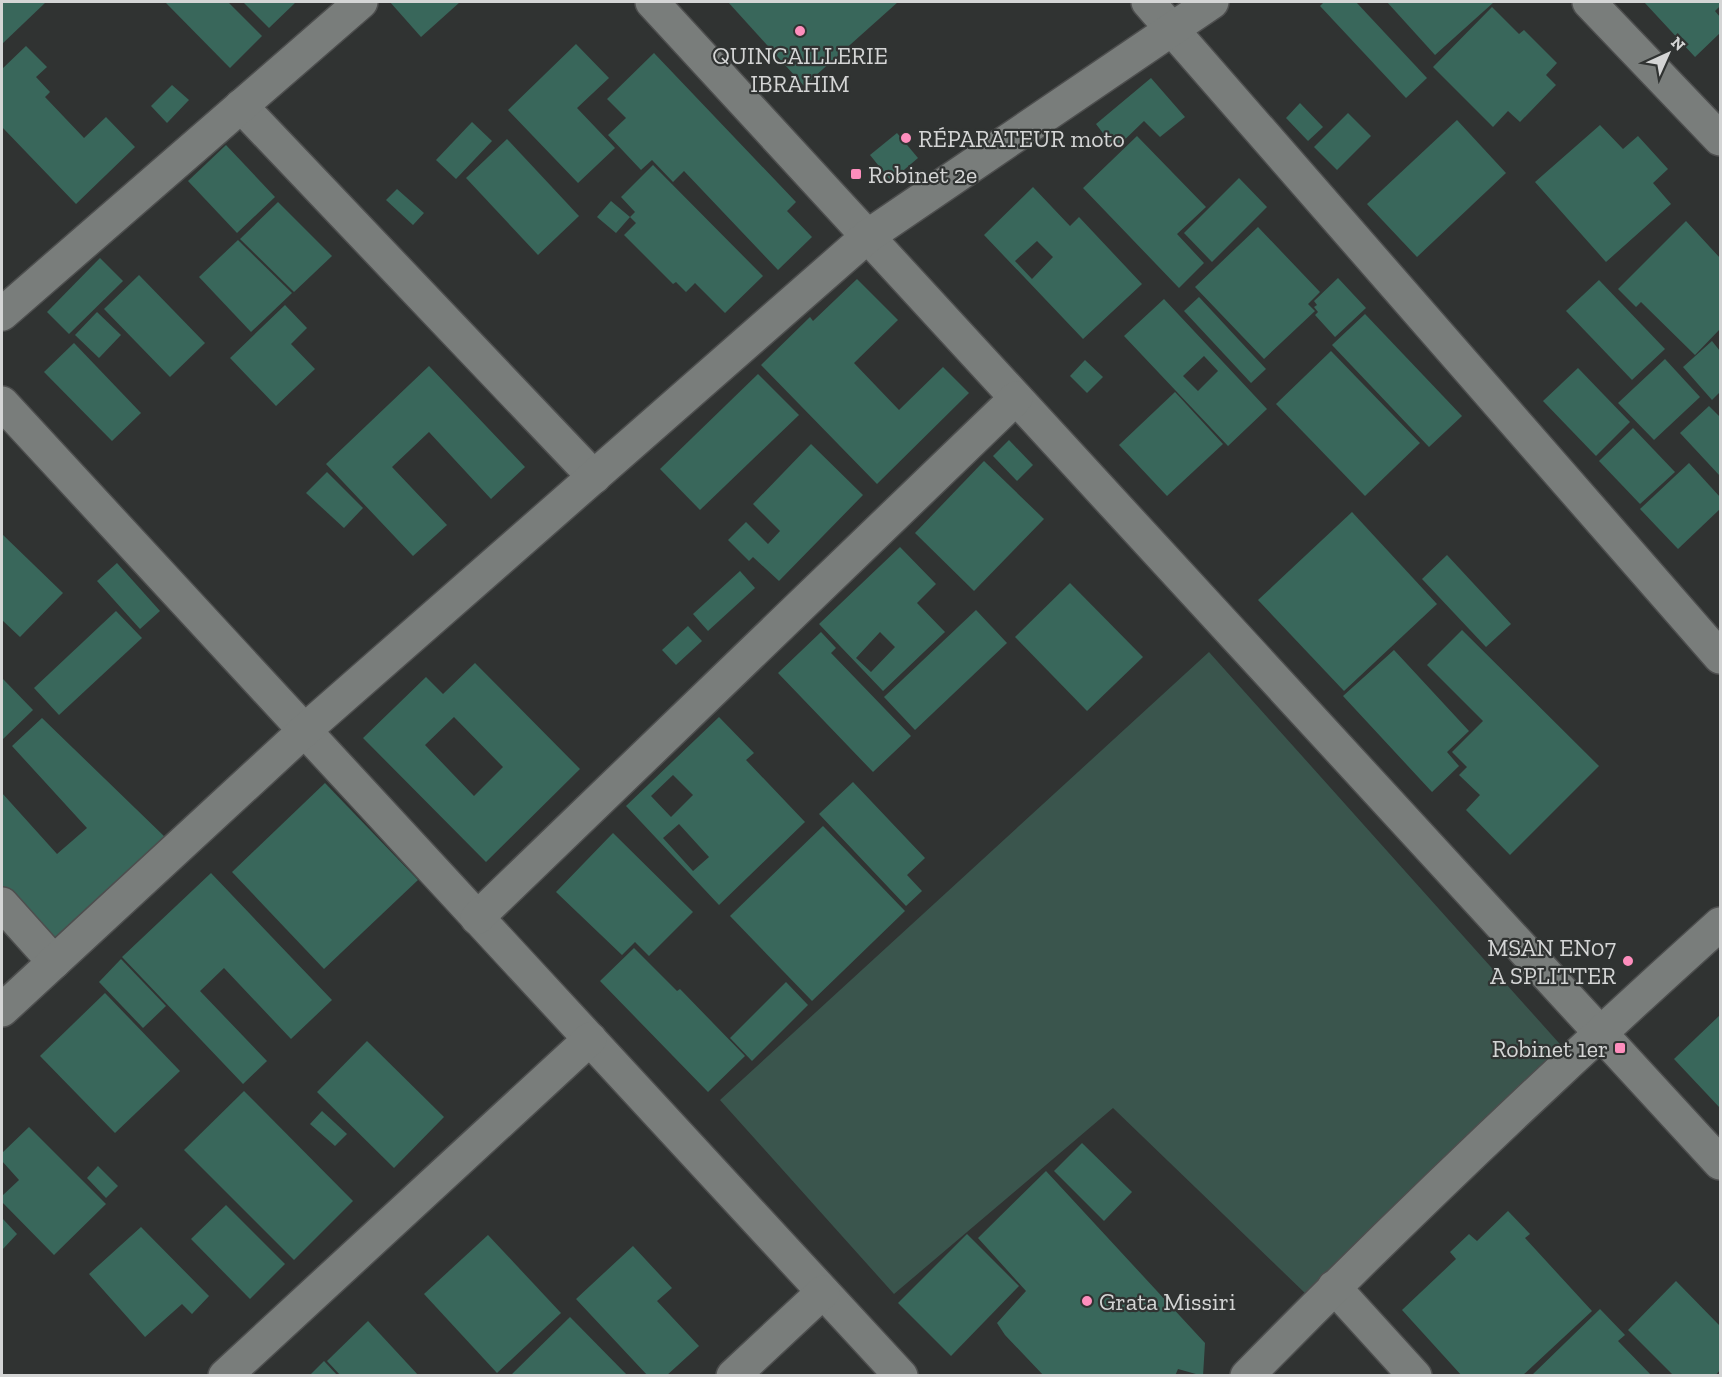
<svg xmlns="http://www.w3.org/2000/svg" width="1722" height="1377" font-family="'Zilla Slab',serif">
  <rect width="100%" height="100%" fill="#303332"/>
  <polygon fill="#3a554d" points="1209,652 1567,1052 1307,1295 1113,1108 894,1294 720,1100"/>
  <g fill="#39675b" fill-rule="evenodd">
    <polygon points="2,2 46,2 2,44"/>
    <polygon points="165,2 228,2 262,36 230,68"/>
    <polygon points="243,2 296,2 269,28"/>
    <polygon points="390,2 460,2 421,37"/>
    <polygon points="728,2 898,2 804,86"/>
    <polygon points="1324,2 1356,2 1427,78 1406,98 1320,6"/>
    <polygon points="1387,2 1494,2 1435,55"/>
    <polygon points="1644,2 1720,2 1720,6 1715,11 1720,17 1720,33 1695,57"/>
    <polygon points="1492,7 1519,34 1524,30 1557,63 1546,75 1556,85 1520,122 1508,111 1493,127 1433,67"/>
    <polygon points="576,44 609,78 577,108 615,148 578,183 508,110"/>
    <polygon points="26,46 47,67 36,77 50,92 45,97 84,138 106,117 135,147 76,204 2,127 2,69"/>
    <polygon points="654,53 796,202 787,211 812,237 778,270 684,171 673,182 652,160 641,170 608,135 626,118 607,99"/>
    <polygon points="1151,78 1185,117 1160,137 1144,121 1115,149 1096,124"/>
    <polygon points="172,85 189,100 167,123 151,106"/>
    <polygon points="1300,103 1323,127 1308,141 1286,118"/>
    <polygon points="1348,113 1371,136 1337,170 1314,147"/>
    <polygon points="1457,120 1506,173 1417,257 1367,204"/>
    <polygon points="472,122 492,141 456,179 436,160"/>
    <polygon points="1600,125 1623,149 1638,136 1668,169 1653,183 1671,204 1606,262 1535,182"/>
    <polygon points="897,133 918,158 891,181 870,155"/>
    <polygon points="1137,136 1206,207 1177,234 1204,263 1179,288 1083,188"/>
    <polygon points="507,139 579,216 538,255 466,178"/>
    <polygon points="226,145 275,197 237,233 188,181"/>
    <polygon points="653,165 763,276 725,313 695,283 686,292 676,282 673,284 624,235 636,223 630,217 635,212 621,197"/>
    <polygon points="1239,178 1267,207 1212,262 1184,233"/>
    <path d="M1033,187L1070,226L1079,217L1142,284L1083,339L984,235ZM1037,241L1053,257L1032,279L1015,261Z"/>
    <polygon points="397,189 424,213 413,225 386,200"/>
    <polygon points="611,201 630,217 616,233 597,217"/>
    <polygon points="278,202 332,256 294,292 240,239"/>
    <polygon points="1686,221 1720,258 1720,329 1695,355 1641,302 1636,307 1618,289"/>
    <polygon points="1258,227 1320,292 1308,304 1315,311 1264,359 1195,287"/>
    <polygon points="238,240 292,293 251,332 199,277"/>
    <polygon points="100,258 123,281 69,334 47,312"/>
    <polygon points="139,275 205,343 170,377 104,309"/>
    <polygon points="1338,278 1366,308 1335,337 1315,315 1318,312 1314,307 1317,305 1314,301"/>
    <polygon points="857,279 898,320 854,363 899,410 943,367 969,393 877,484 761,365 810,317 813,321"/>
    <polygon points="1599,280 1665,349 1632,380 1566,311"/>
    <polygon points="1199,297 1266,369 1251,383 1184,311"/>
    <path d="M1164,299L1267,409L1228,446L1124,336ZM1204,356L1218,371L1198,391L1183,376Z"/>
    <polygon points="285,305 307,328 291,344 315,369 276,406 230,358"/>
    <polygon points="97,312 121,335 99,358 75,335"/>
    <polygon points="1365,314 1462,416 1429,447 1332,345"/>
    <polygon points="1712,341 1720,351 1720,392 1712,400 1683,367"/>
    <polygon points="74,343 141,413 112,441 44,372"/>
    <polygon points="1331,351 1420,443 1365,496 1276,404"/>
    <polygon points="1665,359 1700,397 1654,440 1618,403"/>
    <polygon points="1085,360 1103,377 1087,393 1070,376"/>
    <polygon points="429,366 525,467 491,499 429,432 392,467 447,525 413,556 326,464"/>
    <polygon points="1578,368 1630,422 1596,456 1543,401"/>
    <polygon points="758,374 799,415 700,510 660,469"/>
    <polygon points="1175,392 1223,444 1167,496 1119,445"/>
    <polygon points="1709,406 1720,417 1720,476 1680,433"/>
    <polygon points="1633,428 1675,472 1640,504 1599,461"/>
    <polygon points="1009,440 1033,465 1017,481 993,456"/>
    <polygon points="811,444 863,495 779,581 753,557 749,561 728,540 746,522 768,544 780,531 753,504"/>
    <polygon points="984,461 1044,519 974,591 915,533"/>
    <polygon points="1689,463 1720,497 1720,509 1678,549 1640,509"/>
    <polygon points="327,472 363,508 344,528 306,493"/>
    <polygon points="1352,512 1437,604 1344,691 1258,600"/>
    <polygon points="2,534 63,593 20,637 2,620"/>
    <path d="M900,547L936,584L917,603L945,632L883,691L819,624ZM880,632L895,647L871,672L856,658Z"/>
    <polygon points="1447,555 1511,624 1486,647 1422,579"/>
    <polygon points="117,563 160,611 140,629 97,581"/>
    <polygon points="740,571 755,588 708,631 693,614"/>
    <polygon points="1070,583 1143,657 1087,711 1015,637"/>
    <polygon points="976,610 1007,643 915,730 884,697"/>
    <polygon points="116,611 142,638 59,715 34,688"/>
    <polygon points="688,626 702,641 676,665 662,650"/>
    <polygon points="1462,630 1599,766 1510,855 1466,810 1480,795 1459,775 1467,767 1452,752 1483,721 1427,665"/>
    <polygon points="821,632 836,648 831,653 911,736 873,772 778,673"/>
    <polygon points="1394,650 1469,731 1447,752 1459,766 1432,792 1343,696"/>
    <path d="M475,663L580,769L486,862L363,738L426,677L443,694ZM454,717L503,767L474,796L425,745Z"/>
    <polygon points="2,678 33,710 2,740"/>
    <path d="M719,717L754,753L746,760L805,822L719,905L626,806ZM673,775L693,795L671,817L651,796ZM679,824L709,857L693,871L663,838Z"/>
    <polygon points="42,718 166,838 54,942 2,887 2,793 57,854 87,828 12,746"/>
    <polygon points="853,782 925,858 907,875 922,891 906,906 819,814"/>
    <polygon points="325,783 418,880 324,969 232,872"/>
    <polygon points="823,826 905,911 812,1001 730,916"/>
    <polygon points="613,833 693,912 649,956 635,942 622,955 556,892"/>
    <polygon points="211,873 332,1000 291,1039 224,968 200,991 267,1061 243,1084 122,957"/>
    <polygon points="634,948 677,991 680,989 745,1056 708,1092 600,981"/>
    <polygon points="121,959 166,1006 143,1028 99,982"/>
    <polygon points="786,982 808,1005 752,1061 730,1038"/>
    <polygon points="105,993 180,1071 115,1133 40,1056"/>
    <polygon points="1720,1015 1720,1108 1674,1059"/>
    <polygon points="367,1041 444,1117 394,1168 317,1092"/>
    <polygon points="244,1091 353,1201 294,1260 184,1150"/>
    <polygon points="322,1111 347,1134 335,1146 310,1124"/>
    <polygon points="29,1127 106,1204 54,1255 2,1202 2,1196 19,1180 2,1161 2,1153"/>
    <polygon points="1082,1143 1132,1192 1104,1221 1054,1171"/>
    <polygon points="98,1166 118,1186 106,1198 87,1178"/>
    <polygon points="1046,1171 1205,1343 1203,1376 1178,1369 1175,1376 1044,1376 1005,1335 997,1323 1026,1291 978,1238"/>
    <polygon points="226,1205 285,1264 250,1299 191,1239"/>
    <polygon points="1508,1211 1530,1234 1525,1238 1592,1311 1522,1376 1462,1376 1402,1310 1456,1259 1450,1252 1469,1234 1477,1241"/>
    <polygon points="2,1218 17,1234 2,1250"/>
    <polygon points="141,1227 209,1296 192,1314 182,1304 145,1337 89,1274"/>
    <polygon points="967,1234 1019,1286 951,1356 898,1303"/>
    <polygon points="488,1235 561,1313 497,1373 424,1294"/>
    <polygon points="633,1246 672,1288 657,1301 699,1346 666,1376 648,1376 576,1299"/>
    <polygon points="1676,1281 1720,1326 1720,1370 1715,1376 1674,1376 1628,1330"/>
    <polygon points="1600,1309 1625,1335 1618,1341 1652,1376 1531,1376"/>
    <polygon points="570,1317 628,1376 510,1376"/>
    <polygon points="368,1321 419,1376 341,1376 327,1361"/>
    <polygon points="324,1361 338,1376 309,1376"/>
  </g>
  <g fill="none" stroke-linecap="round" stroke-linejoin="round">
    <g stroke="#4d4e4e" stroke-width="36">
      <g id="street">
        <polyline points="652,2 1720,1163"/>
        <polyline points="1148,2 1720,657"/>
        <polyline points="1589,2 1720,139"/>
        <polyline points="241,106 594,477"/>
        <polyline points="2,314 361,2"/>
        <polyline points="2,403 901,1376"/>
        <polyline points="2,904 54,962"/>
        <polyline points="477,918 1016,398"/>
        <polyline points="2,1010 304,731 868,236 1212,2"/>
        <polyline points="1334,1287 1415,1376"/>
        <polyline points="225,1376 590,1039"/>
        <polyline points="733,1376 823,1292"/>
        <path d="M1247,1376C1400,1220 1558,1070 1720,924"/>
      </g>
    </g>
    <use href="#street" stroke="#797d7b" stroke-width="33"/>
  </g>
  <g fill="#fe8ebd" stroke="#303332" stroke-width="2">
    <circle cx="800" cy="31" r="6"/>
    <circle cx="906" cy="138" r="6"/>
    <rect x="850" y="168" width="12" height="12" rx="3"/>
    <circle cx="1628" cy="961" r="6"/>
    <rect x="1614" y="1042" width="12" height="12" rx="3"/>
    <circle cx="1087" cy="1301" r="6"/>
  </g>
  <g text-anchor="middle" dominant-baseline="central" stroke-width="4.5" stroke-linejoin="round" paint-order="stroke">
    <g font-size="24" fill="#d4d5d5" stroke="#303332" text-anchor="start">
      <text x="800" y="55" text-anchor="middle">QUINCAILLERIE<tspan x="800" dy="28">IBRAHIM</tspan></text>
      <text x="918" y="138">RÉPARATEUR moto</text>
      <text x="868" y="174">Robinet 2e</text>
      <text x="1616" y="947" text-anchor="end">MSAN EN07<tspan x="1616" dy="28">A SPLITTER</tspan></text>
      <text x="1608" y="1048" text-anchor="end">Robinet 1er</text>
      <text x="1099" y="1301">Grata Missiri</text>
    </g>
  </g>
  <rect width="1722" height="1377" fill="none" stroke="#d4d5d5" stroke-width="6"/>
  <g transform="translate(1668 54) rotate(45)" stroke="#303332" stroke-width="4.5" paint-order="stroke">
  <path d="M0-4.5L10 22L0 15L-10 22Z" fill="#d4d5d5"/>
  <text y="-9" font-size="16" font-weight="bold" text-anchor="middle" fill="#d4d5d5">N</text>
  </g>
</svg>
